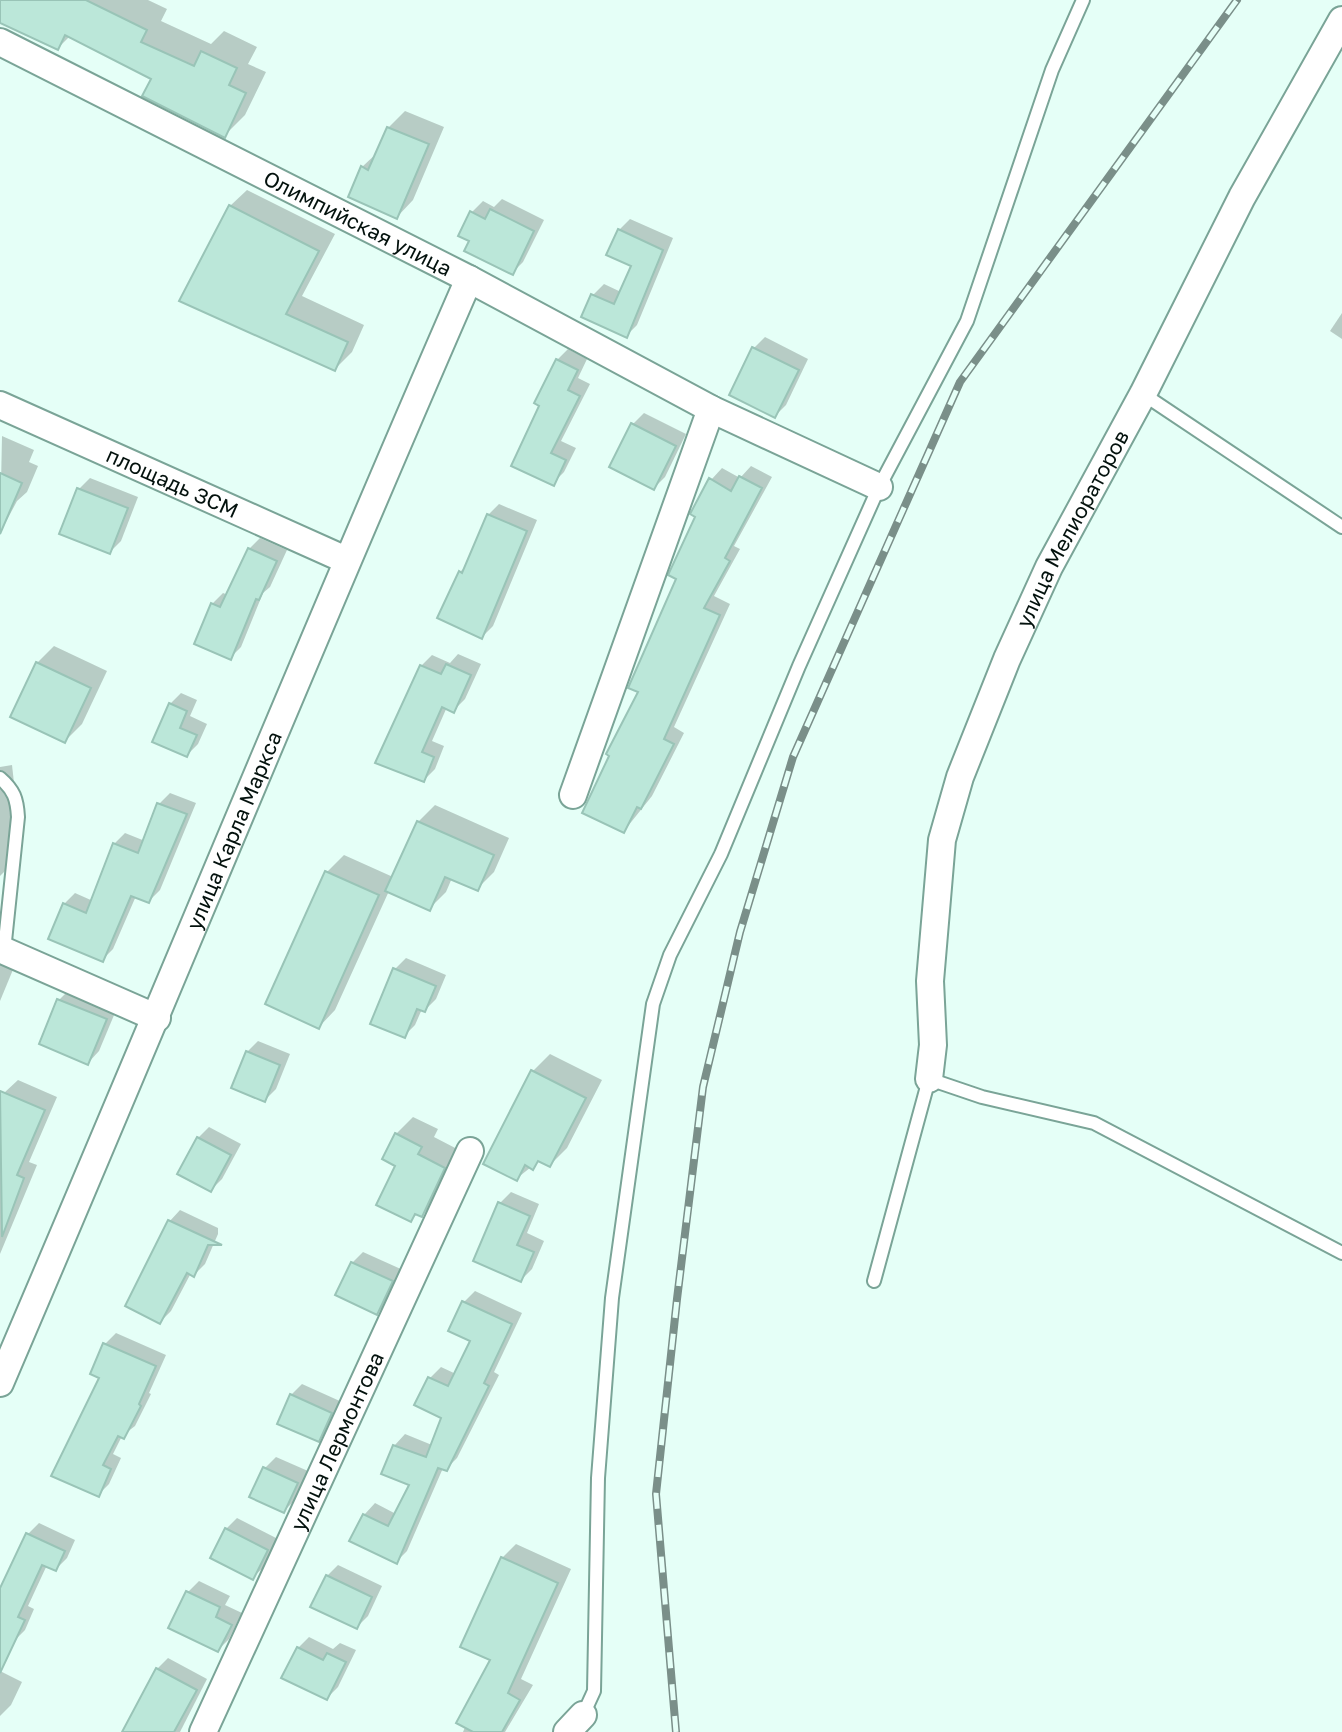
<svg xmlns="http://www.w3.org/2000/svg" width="1342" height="1732" font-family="'Golos Text',sans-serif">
  <rect width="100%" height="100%" fill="#e5fff7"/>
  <g fill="#0003">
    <polygon points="0,0 148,0 167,9 161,21 211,44 224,31 257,47 248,64 266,72 245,115 224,136 153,78 70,36 58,48 0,22"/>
    <polygon points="405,111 444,127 413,200 397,217 362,167 378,152 388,128"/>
    <polygon points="247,190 335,234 302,296 364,325 352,352 335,369 181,300 230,206"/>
    <polygon points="502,199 544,220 523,262 512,273 471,241 472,212 483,201 494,207"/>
    <polygon points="630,219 673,238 637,325 626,336 593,295 604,284 621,292 634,266 619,230"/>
    <polygon points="1342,313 1342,339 1330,331"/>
    <polygon points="765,337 808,359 786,405 775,416 754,348"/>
    <polygon points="568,349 587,359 578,378 590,384 561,441 576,448 564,472 553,483 541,405 557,360"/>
    <polygon points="644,413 686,434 665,477 654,488 633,424"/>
    <polygon points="2,436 34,450 29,462 38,466 27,492 17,501 0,533"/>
    <polygon points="751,466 772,477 734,546 740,549 714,596 730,604 674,727 684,733 652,796 624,831 640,691 698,516 711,480 722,468 740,478"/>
    <polygon points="90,478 138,497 121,541 110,552 79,489"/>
    <polygon points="499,504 537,520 493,626 482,637 460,572 466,566 488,515"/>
    <polygon points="260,538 287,550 270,587 263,593 241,647 230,658 212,604 223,593 228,595 249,549"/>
    <polygon points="54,646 107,671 82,724 65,741 37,663"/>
    <polygon points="458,654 481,664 465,699 454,710 447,707 432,741 444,746 435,769 424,780 378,762 421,666 432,655 450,663"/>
    <polygon points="181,693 197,700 190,716 207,724 198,744 187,755 170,704"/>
    <polygon points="12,765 22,854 0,876 0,767"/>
    <polygon points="170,793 196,803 160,890 149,901 136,896 113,949 102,960 64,904 75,893 93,901 114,844 125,833 145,841 159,804"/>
    <polygon points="435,805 509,838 494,872 477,889 452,878 446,892 429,909 389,891 335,1010 319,1027 268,1004 327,872 344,855 393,877 418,822"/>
    <polygon points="0,953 17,960 0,1001"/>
    <polygon points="406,958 446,975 436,999 425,1010 422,1009 415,1025 404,1036 395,969"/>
    <polygon points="70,989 117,1008 99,1051 88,1063 59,1000"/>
    <polygon points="258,1041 290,1054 276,1089 265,1100 247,1052"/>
    <polygon points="550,1054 602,1080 567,1148 550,1165 540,1160 516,1179 485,1163 533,1071"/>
    <polygon points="18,1080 57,1097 29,1162 37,1165 0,1254 0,1103 4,1093"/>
    <polygon points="413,1117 438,1129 434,1137 461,1151 439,1198 422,1215 418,1213 411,1220 398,1165 396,1134"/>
    <polygon points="209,1127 241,1144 222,1179 211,1190 198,1138"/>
    <polygon points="511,1192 539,1204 527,1233 544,1241 532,1269 521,1280 500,1203"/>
    <polygon points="180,1210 218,1228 218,1234 205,1264 194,1275 191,1273 171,1311 160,1322 169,1222"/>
    <polygon points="363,1252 403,1270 388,1302 377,1313 352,1263"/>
    <polygon points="475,1291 522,1313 494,1372 499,1375 457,1458 446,1469 443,1468 407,1551 396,1562 364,1515 375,1503 396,1514 411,1484 394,1446 405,1434 432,1445 443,1417 417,1404 430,1378 441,1367 456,1374 472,1340 464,1302"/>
    <polygon points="116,1333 166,1355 149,1393 151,1394 135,1426 122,1436 113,1454 121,1458 109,1484 98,1495 101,1377 92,1373 105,1344"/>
    <polygon points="302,1384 342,1402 330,1429 319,1440 291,1395"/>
    <polygon points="276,1457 308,1471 295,1500 284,1511 251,1496 265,1468"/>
    <polygon points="237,1518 278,1539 264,1567 252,1578 226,1529"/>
    <polygon points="39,1523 75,1540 67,1558 56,1569 47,1565 28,1606 34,1609 25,1630 14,1641 0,1634 0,1590 28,1534"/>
    <polygon points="516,1544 571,1569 521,1679 533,1685 505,1732 463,1732 493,1660 502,1558"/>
    <polygon points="338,1565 382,1586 368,1616 357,1627 327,1576"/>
    <polygon points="199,1581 230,1596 225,1605 242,1613 229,1639 218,1650 171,1627 188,1592"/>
    <polygon points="309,1637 333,1649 340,1643 356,1650 338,1687 327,1698 298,1648"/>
    <polygon points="168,1658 207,1679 180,1732 124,1732 157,1669"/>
    <polygon points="0,1671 22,1682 11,1705 0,1716"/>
  </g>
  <g fill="#bbe7d9" stroke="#99c4b7" stroke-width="2">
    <polygon points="0,0 86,0 147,30 141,42 194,66 201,51 237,68 229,85 246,93 225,138 142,96 151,79 65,35 58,50 0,23"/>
    <polygon points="387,127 429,144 397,219 348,197 361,166 368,170"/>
    <polygon points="229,205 319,251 286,314 348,342 335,371 179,301"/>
    <polygon points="490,209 534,231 513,275 464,251 469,241 458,236 470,211 485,219"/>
    <polygon points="618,229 663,250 627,338 581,317 591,294 614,304 631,266 606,255"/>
    <polygon points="752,347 799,370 775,418 729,395"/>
    <polygon points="556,359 578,370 568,390 580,396 551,453 566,460 554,486 511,466 539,406 534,403"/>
    <polygon points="631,423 676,446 654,490 609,467"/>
    <polygon points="0,473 22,483 0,534"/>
    <polygon points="739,476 762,488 725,558 730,561 704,608 720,615 664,739 674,744 641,809 637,807 624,833 582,813 609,756 606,754 638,692 628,688 676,579 668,575 695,517 690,514 709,478 731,491"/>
    <polygon points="77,488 128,508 110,554 59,534"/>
    <polygon points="487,514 527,531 482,639 437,618 459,571 462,573"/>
    <polygon points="248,548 277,561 259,600 256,599 231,660 194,644 211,603 220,607"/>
    <polygon points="36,662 91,688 65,743 10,717"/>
    <polygon points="446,664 471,675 454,713 442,707 422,752 434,757 424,782 375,763 420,665 441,674"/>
    <polygon points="169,703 187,711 180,728 197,735 187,757 152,742"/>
    <polygon points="157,803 187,814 149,903 131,896 103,962 48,939 63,903 86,913 113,843 138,853"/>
    <polygon points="417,821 494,855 478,891 445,877 430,911 385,891"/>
    <polygon points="325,871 379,895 319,1029 265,1004"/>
    <polygon points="393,968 436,986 425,1012 417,1009 405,1038 370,1024"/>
    <polygon points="57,999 107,1019 88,1065 39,1044"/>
    <polygon points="246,1051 280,1065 265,1102 231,1088"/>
    <polygon points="531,1070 586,1098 550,1167 538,1161 533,1170 525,1165 517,1181 483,1164"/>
    <polygon points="0,1091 45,1110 17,1175 24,1178 2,1237"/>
    <polygon points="395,1133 422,1147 418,1154 445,1168 422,1217 415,1214 411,1222 376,1205 395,1166 382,1159"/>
    <polygon points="197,1137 231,1155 211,1192 177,1174"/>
    <polygon points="498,1202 530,1216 517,1245 534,1252 521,1282 473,1261"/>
    <polygon points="168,1220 222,1245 208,1245 194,1277 187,1273 160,1324 125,1306"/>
    <polygon points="351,1262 393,1281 377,1315 335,1295"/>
    <polygon points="462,1301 512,1324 484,1383 489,1386 447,1471 438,1468 397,1564 349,1541 363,1514 388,1526 409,1485 381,1474 393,1445 426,1457 441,1418 414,1405 428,1377 448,1386 470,1341 448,1331"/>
    <polygon points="103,1343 156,1366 139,1404 141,1406 124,1439 118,1436 103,1465 111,1469 99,1497 51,1476 99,1378 90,1374"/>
    <polygon points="290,1394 332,1413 319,1442 277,1424"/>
    <polygon points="263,1467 298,1483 284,1513 249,1497"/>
    <polygon points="225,1528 268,1550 253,1580 210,1558"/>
    <polygon points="26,1533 65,1551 56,1571 42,1565 18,1617 25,1620 0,1673 0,1588"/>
    <polygon points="501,1557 558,1583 508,1693 520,1700 502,1732 473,1732 456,1723 490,1660 460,1647"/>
    <polygon points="326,1575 372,1597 357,1629 310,1607"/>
    <polygon points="186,1591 220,1607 216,1617 232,1625 218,1652 168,1628"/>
    <polygon points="297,1647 323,1660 327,1653 346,1662 327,1700 281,1678"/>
    <polygon points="156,1668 197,1690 174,1732 122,1732"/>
  </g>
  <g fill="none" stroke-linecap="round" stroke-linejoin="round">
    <g stroke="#7aa497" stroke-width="16">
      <g id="service">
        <polyline points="1143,394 1342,527"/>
        <path d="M0,778C14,790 17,799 18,817L4,951"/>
        <polyline points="874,1281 929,1079 982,1097 1094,1123 1342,1253"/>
        <polyline points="583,1715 594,1691 598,1478 612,1298 653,1004 670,955 721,854 799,666 879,487 967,321 1052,70 1083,0"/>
      </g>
    </g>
    <g stroke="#7aa497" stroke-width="30">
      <g id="minor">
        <path id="s1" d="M0,42L469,279L711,409L879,487"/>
        <path id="s2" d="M0,405L346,560"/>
        <polyline points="573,795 711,409"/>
        <polyline points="0,949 157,1018"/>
        <path id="s3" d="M929,1079L933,1045L930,981L942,840L960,777L1007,659L1049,567L1143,394L1242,197L1342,20"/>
        <path id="s4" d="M0,1383C158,1015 309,645 469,279"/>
        <path id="s5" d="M203,1732L470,1151"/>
        <polyline points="567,1732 583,1715"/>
      </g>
    </g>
    <use href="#service" stroke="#fff" stroke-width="12"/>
    <use href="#minor" stroke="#fff" stroke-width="26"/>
    <g stroke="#7a8f89" stroke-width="8">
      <polyline id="rail" points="676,1732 656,1494 677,1299 703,1087 740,932 793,757 960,382 1237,0"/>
    </g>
    <use href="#rail" stroke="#e5fff7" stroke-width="5" stroke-dasharray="16" stroke-linecap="butt"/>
  </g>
  <g text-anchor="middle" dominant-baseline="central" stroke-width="5" stroke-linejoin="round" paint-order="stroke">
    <g font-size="21" fill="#03110d" stroke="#e5fff7">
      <text stroke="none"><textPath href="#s1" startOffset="401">Олимпийская улица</textPath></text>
      <text stroke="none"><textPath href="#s2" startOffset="189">площадь ЗСМ</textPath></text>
      <text stroke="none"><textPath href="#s3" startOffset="578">улица Мелиораторов</textPath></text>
      <text stroke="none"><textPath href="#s4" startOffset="600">улица Карла Маркса</textPath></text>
      <text stroke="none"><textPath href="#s5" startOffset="320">улица Лермонтова</textPath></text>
    </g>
  </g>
</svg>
